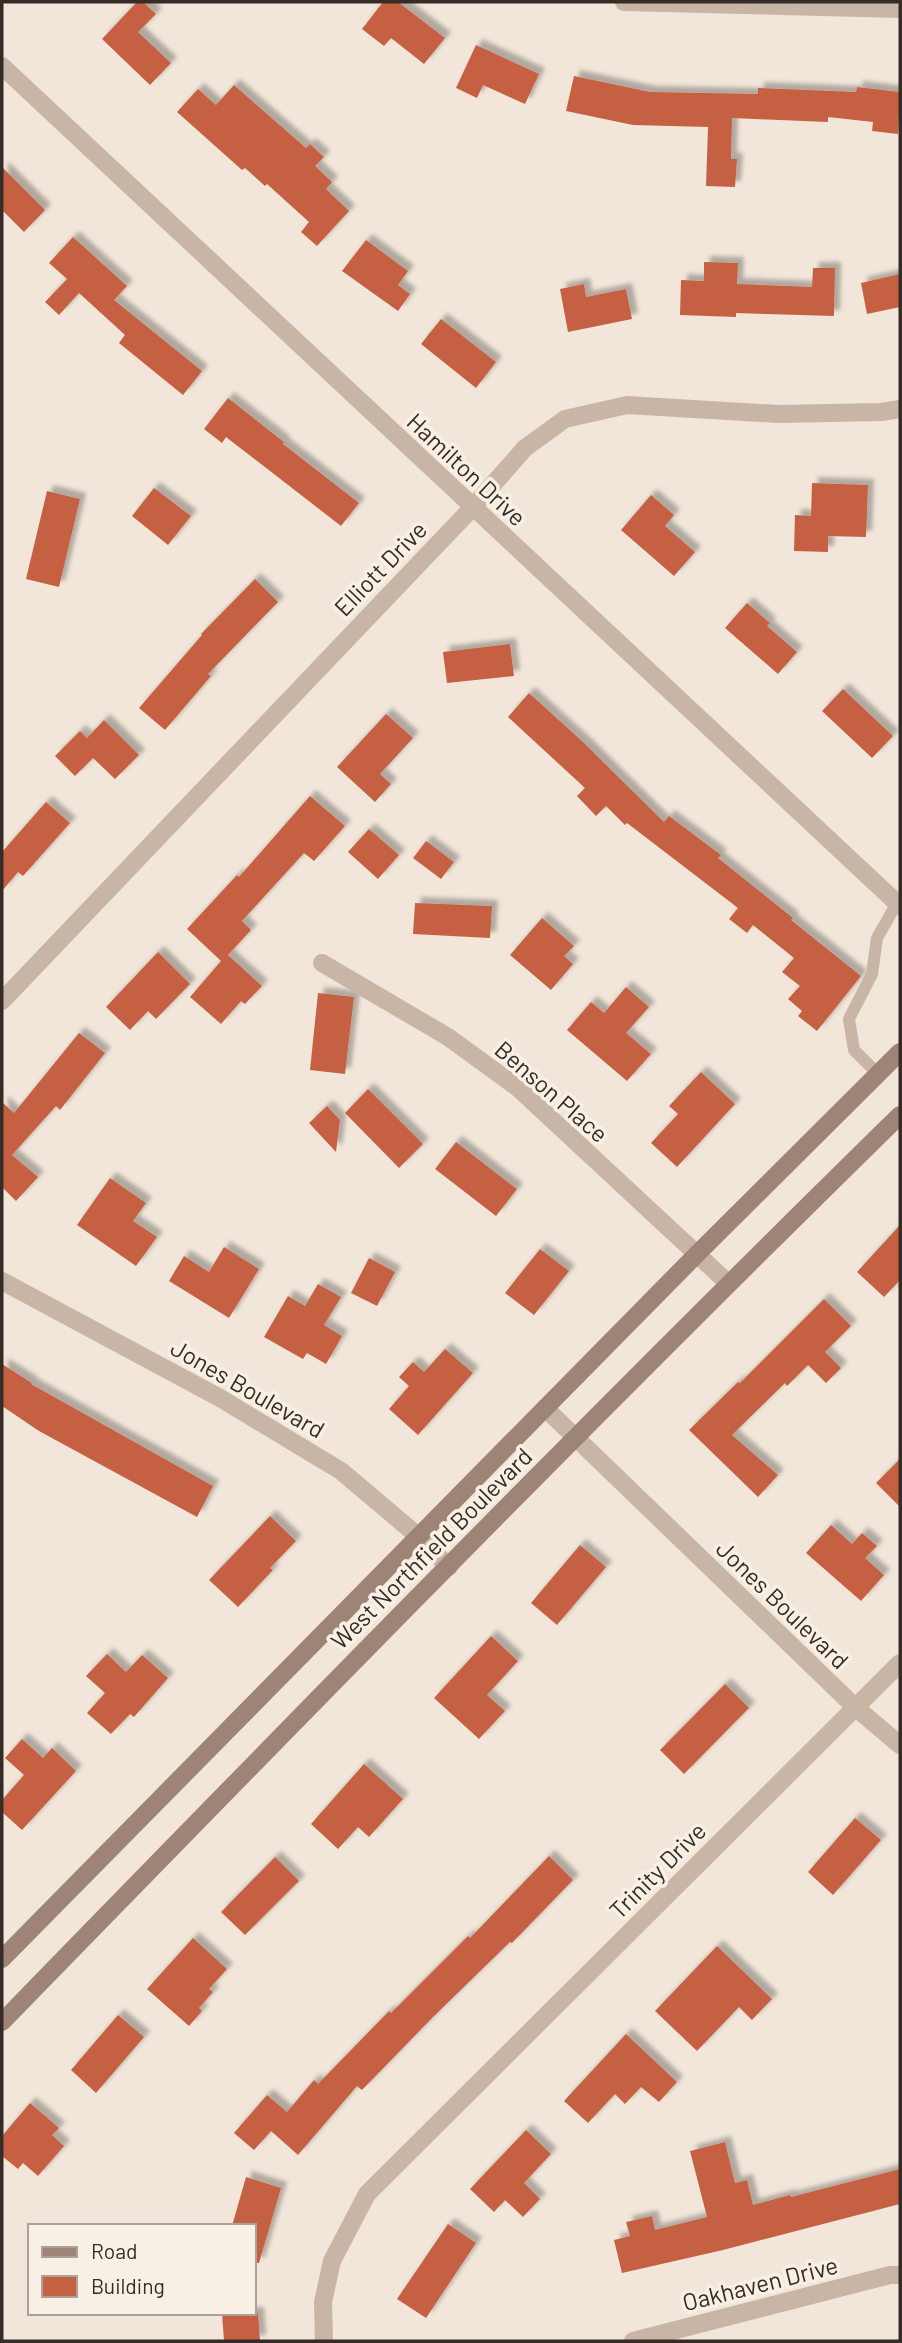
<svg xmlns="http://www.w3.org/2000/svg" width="902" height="2343" font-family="Barlow,sans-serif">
  <defs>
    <filter id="shadow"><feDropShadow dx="6" dy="-6" stdDeviation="2" flood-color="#0004"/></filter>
  </defs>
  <rect width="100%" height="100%" fill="#f1e6d9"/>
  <g fill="#c66143" filter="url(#shadow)">
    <polygon points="137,2 143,2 156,14 138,32 171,63 150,85 102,39"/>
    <polygon points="383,2 398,2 445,38 424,64 391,38 384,46 362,29"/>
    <polygon points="476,45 539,74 525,104 483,85 477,98 456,88"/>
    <polygon points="574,76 650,92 758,94 758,88 856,92 857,87 900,92 898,134 872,131 873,122 828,117 828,122 732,118 731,159 737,159 735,187 706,186 708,127 633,125 566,111"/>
    <polygon points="234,85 306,148 310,144 324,157 315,166 332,182 326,189 349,211 317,246 301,232 309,222 267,184 265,186 245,168 242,170 177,112 198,89 216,105"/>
    <polygon points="2,167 45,210 24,232 2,210"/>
    <polygon points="73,237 127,286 114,300 202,371 183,395 119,343 125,335 79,293 59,315 45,302 67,279 49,263"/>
    <polygon points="366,240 408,271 398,285 410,294 398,311 342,271"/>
    <polygon points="704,262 738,263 737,284 812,287 813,268 835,268 834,316 736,313 736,317 680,315 681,280 704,281"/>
    <polygon points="900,274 900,307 867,314 861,283"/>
    <polygon points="584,284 586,297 626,289 632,319 568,332 560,289"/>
    <polygon points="441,319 496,362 476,388 421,344"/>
    <polygon points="228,398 284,442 283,444 359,503 341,526 226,437 222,443 204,429"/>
    <polygon points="812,483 868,485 866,537 828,536 828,552 794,551 795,515 811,516"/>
    <polygon points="154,488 191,516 168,545 132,516"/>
    <polygon points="47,491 80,499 59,587 26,579"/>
    <polygon points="651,495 674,515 665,526 695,552 674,576 621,530"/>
    <polygon points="255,579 278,602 208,674 211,676 165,730 139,708 202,635 201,634"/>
    <polygon points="747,603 770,623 767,626 797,652 778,674 725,628"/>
    <polygon points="510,644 514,676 447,683 443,652"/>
    <polygon points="843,689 893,736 872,758 822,711"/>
    <polygon points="529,693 583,742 664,822 669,816 721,855 718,858 793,918 791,920 861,976 817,1031 798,1016 802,1011 788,999 800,986 782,972 794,958 753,925 747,933 729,919 738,908 627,823 625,825 606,806 596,816 577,796 585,788 508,717"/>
    <polygon points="386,714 413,738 380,774 391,784 375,802 337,767"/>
    <polygon points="104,720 139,755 115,779 93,758 75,776 55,756 80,731 87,738"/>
    <polygon points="310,796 345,826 314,861 304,853 242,921 251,930 228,955 262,986 245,1004 241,1001 221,1024 190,997 221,961 187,929 237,875 239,877"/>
    <polygon points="46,802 70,823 23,876 18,872 2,891 2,852"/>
    <polygon points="369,829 399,855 378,879 348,852"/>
    <polygon points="426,841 454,862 441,879 413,858"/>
    <polygon points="415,903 492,906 490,938 413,934"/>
    <polygon points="542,918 574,946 564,956 573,964 551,990 510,955"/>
    <polygon points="158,952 190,984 156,1019 148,1011 130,1030 106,1007"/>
    <polygon points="626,987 649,1007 626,1033 651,1054 627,1081 567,1030 591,1002 604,1013"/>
    <polygon points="318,993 354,997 345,1074 310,1070"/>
    <polygon points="79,1033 105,1053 60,1110 56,1106 12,1155 38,1177 16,1201 2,1187 2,1102 14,1113"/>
    <polygon points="701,1072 735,1104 677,1167 651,1143 678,1114 669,1106"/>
    <polygon points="368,1089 423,1144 399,1168 345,1113"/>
    <polygon points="327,1106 340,1120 336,1152 309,1123"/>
    <polygon points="456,1142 517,1189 496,1216 435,1169"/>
    <polygon points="110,1178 146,1203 133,1221 157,1237 136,1266 77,1225"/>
    <polygon points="900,1225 900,1280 884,1297 857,1272"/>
    <polygon points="224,1247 259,1269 229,1318 169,1281 184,1256 209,1272"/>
    <polygon points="540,1249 569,1271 534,1315 505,1293"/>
    <polygon points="369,1258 395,1272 377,1306 351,1293"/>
    <polygon points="318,1284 341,1297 324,1325 342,1336 326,1364 307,1353 303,1359 264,1337 288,1296 305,1306"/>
    <polygon points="824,1299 851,1326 825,1352 841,1368 826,1383 808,1365 787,1386 785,1383 732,1435 778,1475 758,1497 689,1430 738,1382 740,1383"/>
    <polygon points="445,1349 473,1373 418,1435 389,1409 409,1386 399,1377 413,1362 424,1372"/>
    <polygon points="2,1364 32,1383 31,1384 213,1486 197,1517 39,1431 2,1406"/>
    <polygon points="900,1459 900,1507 876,1483"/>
    <polygon points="270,1516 296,1541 270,1568 273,1570 238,1607 209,1580"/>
    <polygon points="831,1525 852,1544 862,1533 877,1546 865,1558 884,1575 861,1601 806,1553"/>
    <polygon points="580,1545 606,1567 557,1625 531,1603"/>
    <polygon points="491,1636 518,1661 487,1695 505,1711 479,1739 434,1698"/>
    <polygon points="107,1654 126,1672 142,1655 168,1678 134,1717 130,1714 111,1734 87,1713 105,1693 86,1676"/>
    <polygon points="725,1684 749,1708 684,1774 660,1750"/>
    <polygon points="22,1739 43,1758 52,1748 76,1771 22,1830 2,1812 2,1800 24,1775 5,1758"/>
    <polygon points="364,1764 403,1799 369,1837 358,1827 338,1849 311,1824"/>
    <polygon points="855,1818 881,1840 833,1895 808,1872"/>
    <polygon points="549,1856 573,1880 512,1943 510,1942 432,2018 362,2090 357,2086 298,2155 271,2131 254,2150 234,2133 267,2095 287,2112 314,2080 318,2084 389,2011 391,2013 468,1936 470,1938"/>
    <polygon points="275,1857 299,1881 245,1935 221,1912"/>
    <polygon points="193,1938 227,1969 209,1989 213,1992 199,2008 202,2011 189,2026 147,1989"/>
    <polygon points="717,1946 772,1999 752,2020 739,2007 697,2051 655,2011"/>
    <polygon points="118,2015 144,2037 96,2093 71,2070"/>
    <polygon points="626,2034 677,2082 659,2102 641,2087 625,2104 615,2094 588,2123 564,2101"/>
    <polygon points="30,2103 59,2128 52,2135 64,2146 38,2176 23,2163 18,2169 2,2156 2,2136"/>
    <polygon points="526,2130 551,2154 524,2183 540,2199 523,2217 505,2200 494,2212 470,2189"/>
    <polygon points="725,2142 735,2183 747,2180 753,2205 790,2195 791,2197 900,2169 900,2204 723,2250 622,2273 614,2240 630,2236 626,2222 652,2216 655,2230 707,2217 690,2151"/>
    <polygon points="246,2177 281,2188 259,2263 254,2263 254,2226 232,2226"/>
    <polygon points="448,2224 476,2243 426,2318 397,2299"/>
    <polygon points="222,2313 258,2313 260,2341 224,2341"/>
  </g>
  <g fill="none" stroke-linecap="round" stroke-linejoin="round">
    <polyline stroke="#c9b5a5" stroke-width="12" points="878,1074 854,1050 849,1019 872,974 877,938 897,903"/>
    <g stroke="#c9b5a5" stroke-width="18">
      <polyline points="624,2 900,9"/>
      <polyline points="2,66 900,906"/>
      <polyline points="322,963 448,1037 518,1088 728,1283"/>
      <polyline points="2,1001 473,507 525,448 565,419 627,405 778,414 881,412 900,409"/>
      <polyline points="2,1281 220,1398 341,1471 418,1536 449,1567"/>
      <polyline points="545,1408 855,1707 900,1745"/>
      <polyline points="324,2341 323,2302 332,2261 367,2194 900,1663"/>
      <polyline points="633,2341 890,2275 900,2275"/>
    </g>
    <g stroke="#9d8477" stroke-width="18">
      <polyline points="2,1959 696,1255 900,1052"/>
      <path d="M2,2022C299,1717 596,1413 900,1115"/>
    </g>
  </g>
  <g text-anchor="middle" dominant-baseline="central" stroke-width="7" stroke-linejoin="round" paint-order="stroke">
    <g font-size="24" fill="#352b27" stroke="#f9f0e5">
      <text transform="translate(467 469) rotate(43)">Hamilton Drive</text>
      <text transform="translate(380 568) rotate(-46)">Elliott Drive</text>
      <text transform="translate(552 1091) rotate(41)">Benson Place</text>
      <text transform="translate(248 1388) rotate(30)">Jones Boulevard</text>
      <text transform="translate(431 1548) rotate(-45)">West Northfield Boulevard</text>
      <text transform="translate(783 1604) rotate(44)">Jones Boulevard</text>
      <text transform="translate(657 1870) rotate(-45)">Trinity Drive</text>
      <text transform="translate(760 2283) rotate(-14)">Oakhaven Drive</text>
    </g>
  </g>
  <rect width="902" height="2343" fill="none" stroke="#352b27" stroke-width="7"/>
  <rect x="28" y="2224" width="228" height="91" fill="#f9f0e5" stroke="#aba199" stroke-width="2"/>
  <rect x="42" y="2247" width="35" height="10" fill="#9d8477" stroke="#aba199" stroke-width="2"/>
  <text x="91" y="2259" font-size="21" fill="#352b27">Road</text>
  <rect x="42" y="2276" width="35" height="21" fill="#c66143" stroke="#aba199" stroke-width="2"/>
  <text x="91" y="2294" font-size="21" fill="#352b27">Building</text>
</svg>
